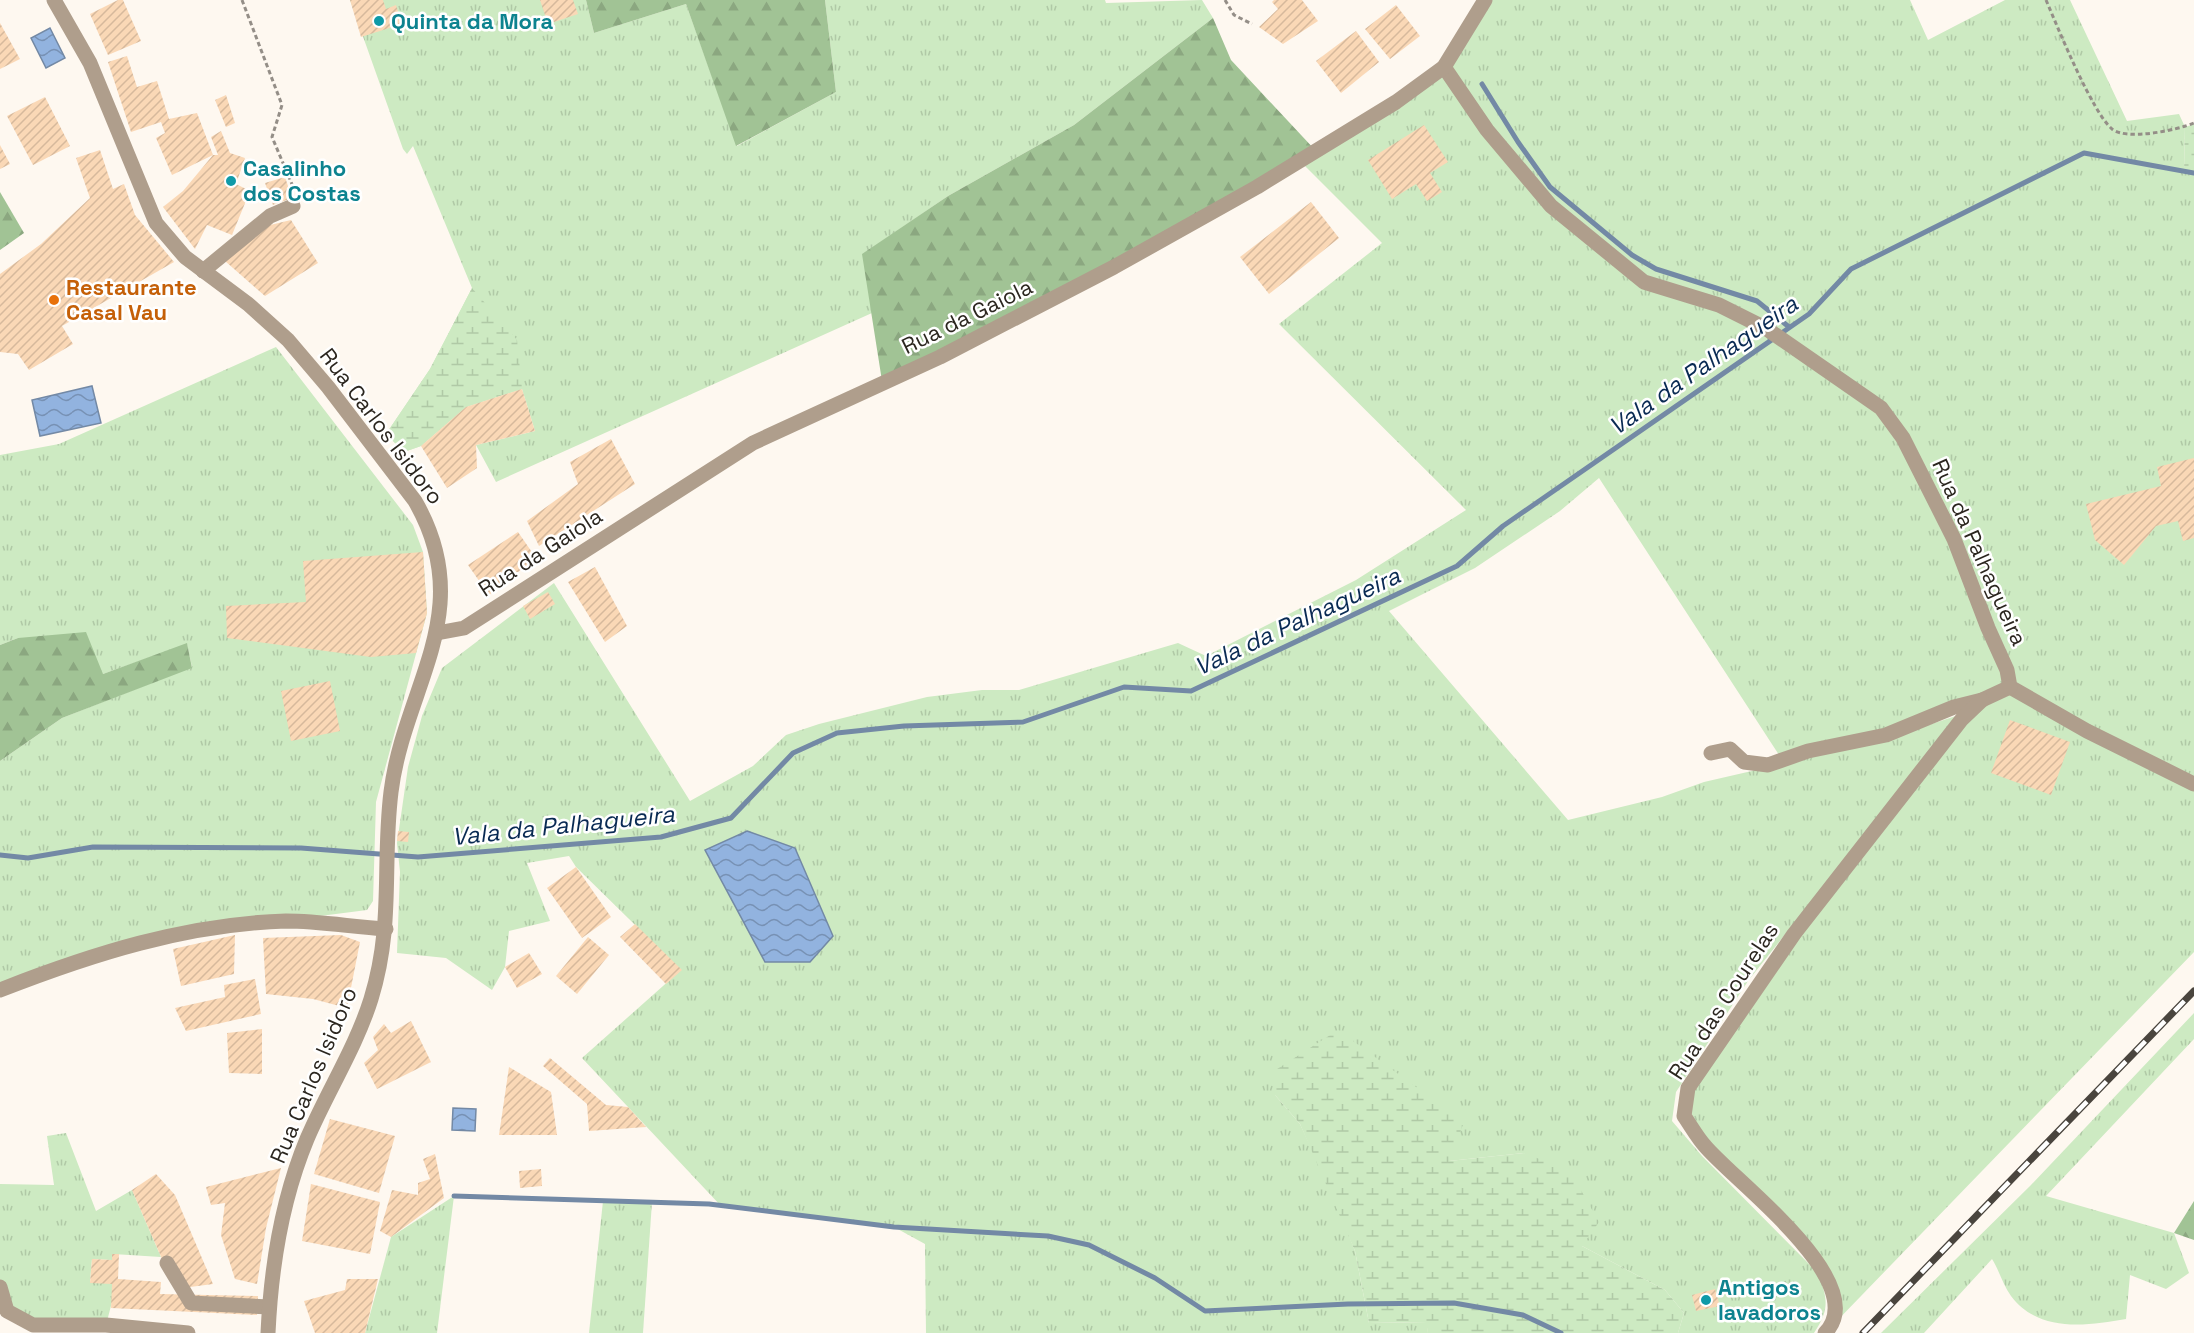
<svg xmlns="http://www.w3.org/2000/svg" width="2194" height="1333" font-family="'Space Grotesk',sans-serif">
  <defs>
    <pattern id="grass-tufts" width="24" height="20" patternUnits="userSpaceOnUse" patternTransform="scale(1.5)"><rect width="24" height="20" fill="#cdeac2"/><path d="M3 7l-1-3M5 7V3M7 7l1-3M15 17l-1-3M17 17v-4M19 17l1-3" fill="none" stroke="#b0c9a6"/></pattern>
    <pattern id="forest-firs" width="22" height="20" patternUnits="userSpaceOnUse" patternTransform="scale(1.5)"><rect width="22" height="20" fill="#a1c395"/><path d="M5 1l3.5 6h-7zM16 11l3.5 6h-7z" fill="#8ba780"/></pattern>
    <pattern id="wetland-marsh" width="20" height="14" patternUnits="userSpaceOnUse" patternTransform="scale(1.5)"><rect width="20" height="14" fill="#cdeac2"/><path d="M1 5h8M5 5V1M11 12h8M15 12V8" fill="none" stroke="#b0c9a6"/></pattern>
    <pattern id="water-waves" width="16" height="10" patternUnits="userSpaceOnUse" patternTransform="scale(1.5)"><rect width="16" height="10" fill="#92b3df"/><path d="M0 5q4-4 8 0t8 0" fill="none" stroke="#7791b4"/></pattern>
    <pattern id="building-hatch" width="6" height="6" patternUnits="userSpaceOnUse" patternTransform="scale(1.5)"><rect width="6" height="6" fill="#fad8b6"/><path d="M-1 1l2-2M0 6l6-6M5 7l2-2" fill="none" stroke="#d6b99c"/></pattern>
  </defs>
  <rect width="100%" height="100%" fill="#fef8f0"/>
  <g fill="url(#grass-tufts)">
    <polygon points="350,0 586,0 594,33 686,4 737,146 836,92 825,0 1105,0 1106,3 1202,0 1213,18 1074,125 948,196 863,254 872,313 496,482 476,445 535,431 522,389 466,407 421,446 404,452 386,434 430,369 472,288 413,146 407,154 403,149"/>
    <path d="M1485,0H1910L1928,40L2005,0H2070L2127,121L2179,114L2185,127L2184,171L2194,173V952L1831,1327L1830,1282L1684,1116L1688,1088L1749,997L1981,701L1886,735L1781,758L1599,478L1560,511L1475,568L1389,611L1568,820L1662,797L1704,782L1873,743L1959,715L1748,981L1676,1092L1672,1121L1702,1156L1817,1272C1828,1298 1830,1309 1814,1333H1678L1684,1313L1665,1290L1582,1246L1524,1153L1449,1161L1275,1095L1300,1124L1330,1188L1355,1251L1369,1323L1427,1322L1428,1333H926L925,1244L894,1227L721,1206L582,1058L681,970L576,867L569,856L527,863L550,921L509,931L505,967L492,990L446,958L397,953L400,872L397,843L408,767L422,716L442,668L554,583L690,801L753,766L786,735L819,724L927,697L982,690H1019L1178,643L1206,656L1356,580L1466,510L1279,324L1382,243L1300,161L1443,68Z"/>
    <polygon points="276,347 413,525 423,552 427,613 376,802 373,901 367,910 289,920 202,925 0,988 0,761 62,718 192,667 187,644 103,674 18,638 0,645 0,455 59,444"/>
    <path d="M2194,1013V1039L2046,1196L2174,1233L2189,1273L2166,1289L2130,1275L2126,1319C2086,1326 2039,1333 2011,1296C2003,1285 1999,1270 1992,1259L1924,1333H1881L2030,1186Z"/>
    <polygon points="66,1133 96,1211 132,1190 161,1257 113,1254 112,1260 92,1259 90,1282 118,1279 106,1325 67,1327 7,1311 0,1287 0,1184 54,1185 47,1136"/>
    <polygon points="454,1196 437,1333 365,1333 391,1237"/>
    <polygon points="603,1201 652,1202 643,1333 589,1333"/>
  </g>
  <g fill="url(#forest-firs)">
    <polygon points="586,0 825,0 836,92 736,146 686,4 594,33"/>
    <polygon points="1213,18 1231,60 1316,151 1182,229 882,381 862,254 948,196 1074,125"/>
    <polygon points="0,192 24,233 0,250"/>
    <polygon points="86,632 103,674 187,643 192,668 62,718 0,761 0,645 18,638"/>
    <polygon points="2194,1201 2194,1240 2174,1233"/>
  </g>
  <g fill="url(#wetland-marsh)">
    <polygon points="2194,124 2194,173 2184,171 2185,127"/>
    <polygon points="472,288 517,340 522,389 466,407 421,446 404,452 386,434 430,369"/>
    <polygon points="1338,1030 1464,1122 1449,1161 1524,1153 1570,1171 1599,1222 1582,1246 1665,1290 1684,1313 1678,1333 1428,1333 1426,1322 1369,1323 1355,1251 1300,1124 1275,1095 1274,1071"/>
  </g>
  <g fill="url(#water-waves)" stroke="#7389a5" stroke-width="1.5">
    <polygon points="50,28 65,58 46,68 31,38"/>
    <polygon points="92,386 101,423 40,436 32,400"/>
    <polygon points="747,831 795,848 833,936 810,962 765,962 705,850"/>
    <polygon points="453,1108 476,1109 475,1131 452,1130"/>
  </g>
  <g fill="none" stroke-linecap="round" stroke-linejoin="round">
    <g stroke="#7389a5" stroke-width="5">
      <polyline points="1482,84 1518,142 1550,187 1632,255 1656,269 1757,301 1789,327"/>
      <polyline points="0,855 28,858 93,847 301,848 418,857 661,837 731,818 793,753 837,733 904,726 1023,722 1124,687 1191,691 1457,566 1503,526 1809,314 1851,269 2084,153 2194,173"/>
      <polyline points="454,1196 709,1204 894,1227 1048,1236 1089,1245 1155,1278 1205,1311 1348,1304 1454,1303 1523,1315 1561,1333"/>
    </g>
  </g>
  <g fill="url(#building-hatch)">
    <polygon points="118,0 123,0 141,41 108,55 90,14"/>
    <polygon points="350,0 383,0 386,9 396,5 402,24 361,37"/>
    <polygon points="540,0 573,0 578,14 548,24"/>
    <polygon points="1274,0 1302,0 1318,21 1283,44 1259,27 1278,9 1272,2"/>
    <polygon points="1396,5 1420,36 1390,59 1365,29"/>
    <polygon points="0,23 20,59 0,69"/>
    <polygon points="1356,31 1379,62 1341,93 1316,61"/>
    <polygon points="127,56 137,87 157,81 169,119 197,113 213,155 218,155 211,137 221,131 230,153 245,158 236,184 250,191 232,235 207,225 195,249 163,207 183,191 213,155 172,175 156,138 165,133 161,122 131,132 108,62"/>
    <polygon points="226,95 235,123 226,127 215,100"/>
    <polygon points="45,97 70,146 33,165 7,116"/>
    <polygon points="1424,125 1448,162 1430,173 1442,192 1427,201 1416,184 1392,199 1368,160"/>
    <polygon points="0,145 10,164 0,169"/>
    <polygon points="100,150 113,189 124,184 135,215 174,262 62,326 73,344 29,370 18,354 0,352 0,274 41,244 90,198 76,158"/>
    <polygon points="285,177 292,198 273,205 265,183"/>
    <polygon points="1311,202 1339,238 1269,294 1240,257"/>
    <polygon points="291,220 318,263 265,296 225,261 266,226"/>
    <polygon points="522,389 535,431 476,445 477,468 447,488 421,446 466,407"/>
    <polygon points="611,439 635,484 539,546 527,521 578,484 570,462"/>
    <polygon points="2194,458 2194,538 2183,541 2178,521 2156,526 2124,565 2095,540 2086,504 2161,486 2157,467"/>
    <polygon points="518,532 536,558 489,595 468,565"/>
    <polygon points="423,552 427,613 416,653 371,657 227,638 226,606 306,602 303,561"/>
    <polygon points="595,567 627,626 605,642 568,582"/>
    <polygon points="548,592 555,604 530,619 523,606"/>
    <polygon points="330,681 340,731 291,741 281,691"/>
    <polygon points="2010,720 2070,742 2051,795 1991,773"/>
    <polygon points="398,831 409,832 408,842 397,841"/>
    <polygon points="576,867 611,917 582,938 547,888"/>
    <polygon points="635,924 682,970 666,984 620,937"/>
    <polygon points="235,935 234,974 181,986 173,949"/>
    <polygon points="341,935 360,942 347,1008 313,999 266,994 263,938"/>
    <polygon points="588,937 609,955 577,994 556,976"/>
    <polygon points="529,953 542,974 517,988 505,967"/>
    <polygon points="255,979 261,1014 186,1031 175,1008 225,997 224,985"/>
    <polygon points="411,1021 431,1062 377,1089 364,1063 378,1050 373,1037 384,1024 391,1033"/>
    <polygon points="262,1029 262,1074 229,1073 227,1033"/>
    <polygon points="550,1058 606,1105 628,1107 646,1127 589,1131 587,1104 543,1066"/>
    <polygon points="509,1067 551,1092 557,1135 499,1135"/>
    <polygon points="330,1119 395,1136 379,1193 314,1174"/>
    <polygon points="435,1154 444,1198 391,1237 380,1231 392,1190 418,1195 418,1183 430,1179 423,1159"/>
    <polygon points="281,1168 266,1228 257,1284 235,1279 221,1235 225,1203 211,1205 206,1187"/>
    <polygon points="541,1169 542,1186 520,1188 519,1171"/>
    <polygon points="156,1174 175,1195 213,1284 175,1289 132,1190"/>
    <polygon points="311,1184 380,1202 370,1254 302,1241"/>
    <polygon points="112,1254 119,1254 118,1279 161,1282 160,1294 258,1296 257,1315 111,1308 112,1284 90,1283 92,1259 112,1260"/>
    <polygon points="347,1279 378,1279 365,1333 315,1333 304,1301 345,1290"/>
    <polygon points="1715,1289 1720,1306 1696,1311 1692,1295"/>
  </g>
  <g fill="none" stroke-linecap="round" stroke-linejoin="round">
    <g stroke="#948e87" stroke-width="3" stroke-dasharray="4.5 3" stroke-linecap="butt">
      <polyline points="242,0 282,105 272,137 294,189"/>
      <polyline points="1225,0 1234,15 1252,24"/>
      <path d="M2046,0C2058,28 2092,112 2112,129C2127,141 2177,130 2194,123"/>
    </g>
    <g stroke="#af9e8c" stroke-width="15">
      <polyline points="1444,67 1487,130 1551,206 1644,282 1719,305 1767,329 1881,408 1903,438 1954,539 1988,628 2007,670 2010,687 2087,731 2194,784"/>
      <polyline points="203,271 270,216 293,206"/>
      <polyline points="437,633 464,628 753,443 940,357 1114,267 1257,187 1396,102 1444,67 1485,0"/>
      <polyline points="1711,753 1730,749 1744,762 1768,765 1808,751 1886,735 1954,707 1982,700 2010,687"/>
      <path d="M0,990C92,954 186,924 286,921C319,921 353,927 386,929"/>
      <polyline points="167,1263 191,1303 269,1307"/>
      <polyline points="0,1287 7,1311 33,1325 106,1325 188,1333"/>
      <path d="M1825,1333C1874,1283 1734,1181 1705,1146C1697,1137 1691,1126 1684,1116L1688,1088L1794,934L1962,719L1982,700"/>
    </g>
    <path stroke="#af9e8c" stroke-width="15" d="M54,0L90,63L156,223L185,257L248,304L288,340L328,387L415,501C479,612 404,686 391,792C382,865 394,925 371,999C356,1047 327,1092 307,1139C282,1199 271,1268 268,1333"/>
    <g stroke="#4a453e" stroke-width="7">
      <polyline id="rail" points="1863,1333 2194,991"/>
    </g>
    <use href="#rail" stroke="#fff" stroke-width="4.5" stroke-dasharray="14" stroke-linecap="butt"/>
  </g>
  <g fill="#0f9aa8" stroke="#fff" stroke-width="2">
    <circle cx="379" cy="21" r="6"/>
    <circle cx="231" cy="181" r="6"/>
    <circle cx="1706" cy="1300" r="6"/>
  </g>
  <circle fill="#e8710a" stroke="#fff" stroke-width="2" cx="54" cy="300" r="6"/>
  <g text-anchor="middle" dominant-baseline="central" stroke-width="5" stroke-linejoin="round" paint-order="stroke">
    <g font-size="22" font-weight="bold" fill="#0d838f" stroke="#fff" text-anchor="start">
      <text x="391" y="21">Quinta da Mora</text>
      <text x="243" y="168">Casalinho<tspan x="243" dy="25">dos Costas</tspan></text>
      <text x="1718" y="1287">Antigos<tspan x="1718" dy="25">lavadoros</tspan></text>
    </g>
    <g font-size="22" font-weight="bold" fill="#c56008" stroke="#fff" text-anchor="start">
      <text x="66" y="287">Restaurante<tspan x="66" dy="25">Casal Vau</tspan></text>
    </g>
    <g font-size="22" fill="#2b261f" stroke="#fff">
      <text transform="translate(967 316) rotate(-26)">Rua da Gaiola</text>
      <text transform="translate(382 426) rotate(53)">Rua Carlos Isidoro</text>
      <text transform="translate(540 552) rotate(-33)">Rua da Gaiola</text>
      <text transform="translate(1980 552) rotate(66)">Rua da Palhagueira</text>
      <text transform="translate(1723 1001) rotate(-57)">Rua das Courelas</text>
      <text transform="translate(313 1075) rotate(-67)">Rua Carlos Isidoro</text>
    </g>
    <g font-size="24" font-style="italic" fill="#092a53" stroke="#fff">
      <text transform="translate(1703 365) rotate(-35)">Vala da Palhagueira</text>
      <text transform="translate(1297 621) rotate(-25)">Vala da Palhagueira</text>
      <text transform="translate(563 825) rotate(-6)">Vala da Palhagueira</text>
    </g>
  </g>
</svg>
